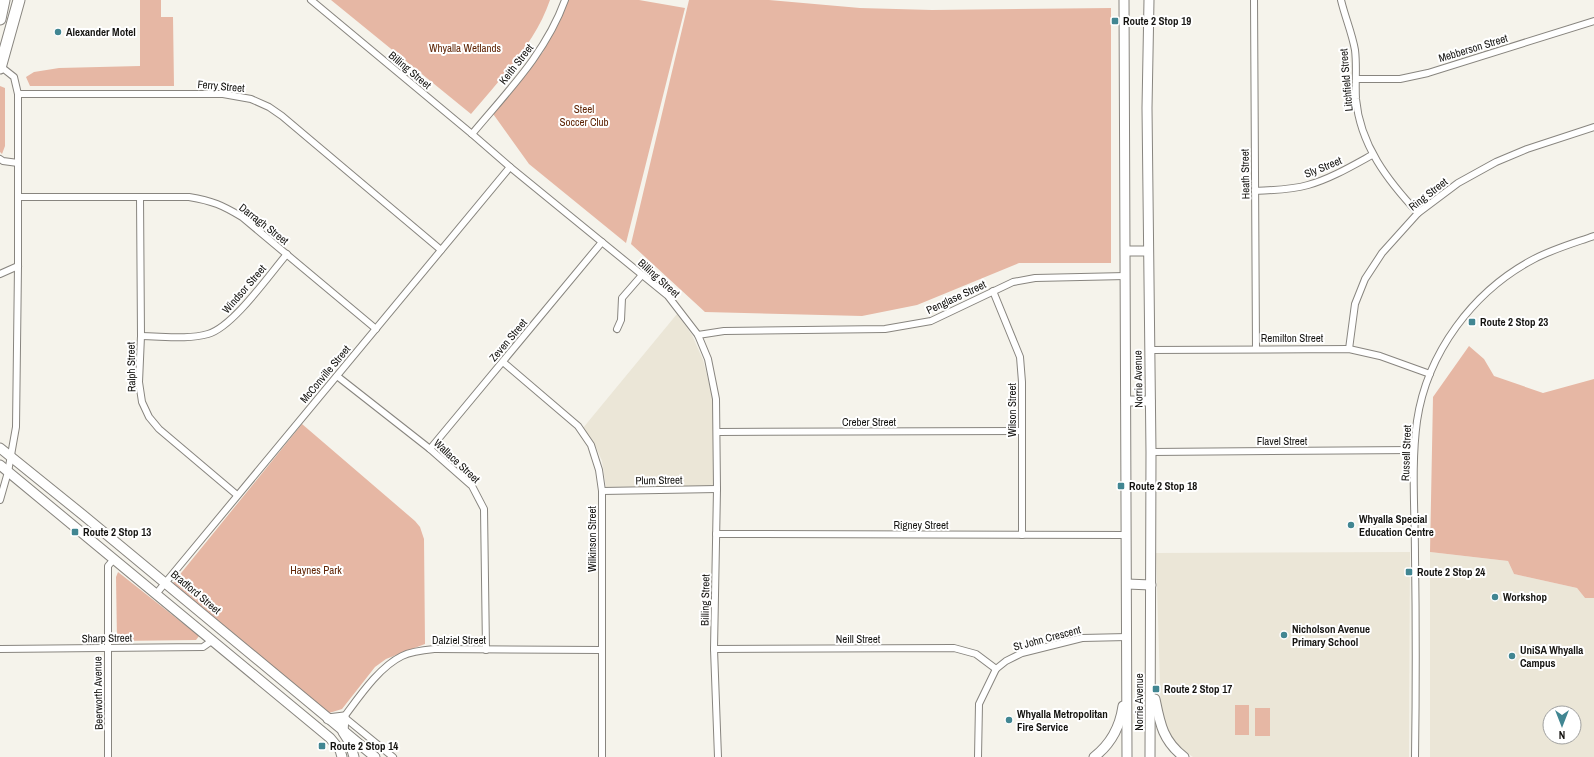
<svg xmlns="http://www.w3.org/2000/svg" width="1594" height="757" font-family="'Archivo Narrow',sans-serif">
  <rect width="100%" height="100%" fill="#f5f3eb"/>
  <g fill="#ebe6d7" fill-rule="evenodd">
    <polygon points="677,314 692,335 703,360 708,379 713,400 715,427 716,486 606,487 602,461 596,447 583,428"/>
    <polygon points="1410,552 1409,757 1193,757 1183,750 1172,738 1161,717 1156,553"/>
    <path d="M1430,552L1508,561L1514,574L1577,588L1585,598H1594V757H1430ZM1550,713H1574V737H1550Z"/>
  </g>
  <g fill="#e6b7a4">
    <polygon points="140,0 161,0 161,17 173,17 174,86 30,86 26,77 34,72 59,68 140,66"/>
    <path d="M331,0H550C535,44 500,79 471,114Z"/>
    <polygon points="564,0 639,0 685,8 626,243 529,164 491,111 543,52"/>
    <polygon points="689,0 769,0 860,8 932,10 1111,8 1111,263 1019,263 917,305 862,316 705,312 631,244"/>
    <polygon points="0,86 5,88 5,146 2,154 0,152"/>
    <polygon points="1469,346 1484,359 1494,376 1543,393 1594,379 1594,598 1585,598 1577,588 1514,574 1508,561 1430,552 1433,397"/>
    <polygon points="302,424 415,521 420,527 424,539 425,644 386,659 375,667 342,709 329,713 173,583"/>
    <polygon points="118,572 199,636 196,640 117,641 116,577"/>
    <rect x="1235" y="705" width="14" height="30"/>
    <rect x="1255" y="708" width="15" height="28"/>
  </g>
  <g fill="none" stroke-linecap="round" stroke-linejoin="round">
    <g stroke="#88857f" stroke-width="8">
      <g id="street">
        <polyline points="311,0 472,134 510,167 668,296 698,335 708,359 716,399 717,489 714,649 718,757"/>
        <polyline points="1254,0 1256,348"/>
        <path d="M1341,0C1345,17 1352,33 1355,50C1357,66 1355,83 1356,99C1360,145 1388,181 1418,213"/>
        <polyline points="0,66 14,77 18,94 18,266 16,427 8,472 0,500"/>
        <polyline points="1356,79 1400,79 1428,73 1594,21"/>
        <polyline points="18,94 223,94 251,99 269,107 282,116 441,250"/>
        <path d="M472,134C507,92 546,53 565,0"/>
        <polyline points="0,159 3,161 18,163"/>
        <path d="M1255,191C1272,190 1291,190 1308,185C1330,179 1352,166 1372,155"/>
        <path d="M18,197H189C213,201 222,205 242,217L376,329"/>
        <polyline points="140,197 141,336 139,382 142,402 149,417 159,429 237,495"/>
        <polyline points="0,274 18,266"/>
        <polyline points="993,291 1020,357 1022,382 1022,535"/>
        <polyline points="617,329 621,320 622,298 642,275"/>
        <polyline points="698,335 724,331 885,329 931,321 1013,282 1035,278 1126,276"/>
        <path d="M141,336C162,336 187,340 208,334C233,327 269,275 287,254"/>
        <polyline points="1349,349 1355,304 1365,279 1382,253 1418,213 1458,183 1496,162 1527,149 1594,127"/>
        <polyline points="1149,350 1349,349 1380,356 1430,374"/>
        <polyline points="503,362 578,426 591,445 599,470 602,491 602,757"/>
        <polyline points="337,376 430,449 472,486 484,509 486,650"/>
        <polyline points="717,432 1021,431"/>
        <polyline points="430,449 602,242"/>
        <polyline points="1151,452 1414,450"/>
        <polyline points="602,491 717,489"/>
        <polyline points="716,534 1127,535"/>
        <polyline points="156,594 510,167"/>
        <polyline points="0,649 203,647 213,640"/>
        <polyline points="714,649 954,648 976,654 996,669"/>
        <polyline points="108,757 108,566 114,559"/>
        <path d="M393,757L344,717C359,697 379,667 402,656C412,651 424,650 435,649L601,650"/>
        <polyline points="978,757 979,704 996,669 1006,661 1022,653 1082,638 1127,637"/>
        <path d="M1415,757C1416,690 1416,623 1415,556C1415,511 1411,465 1417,421C1427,353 1473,291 1534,259C1553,249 1574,243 1594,236"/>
      </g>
    </g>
    <g stroke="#88857f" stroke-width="11">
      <g id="secondary">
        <polyline points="1124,0 1127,757"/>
        <polyline points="1149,0 1147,108 1151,452 1150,757"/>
        <polyline points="1126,251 1148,251"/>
        <polyline points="1126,401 1150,401"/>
        <polyline points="0,448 83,515 375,757"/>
        <polyline points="0,465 330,738 340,750 342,757"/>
        <polyline points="1127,584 1151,585"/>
        <path d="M1155,699C1160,724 1163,741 1184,757"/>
        <polyline points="328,719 344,717 343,732 350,743 354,757"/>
        <path d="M1094,757C1111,744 1120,727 1123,706"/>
      </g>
    </g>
    <g stroke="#88857f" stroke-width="13">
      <g id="highway">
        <polyline points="0,19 4,0"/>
        <polyline points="0,68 19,0"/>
      </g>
    </g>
    <use href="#street" stroke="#fff" stroke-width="6"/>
    <use href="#secondary" stroke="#fff" stroke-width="9"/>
    <use href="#highway" stroke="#fff" stroke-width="11"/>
  </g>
  <g fill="#418692" stroke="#fff" stroke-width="1.5">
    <rect x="1111" y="17" width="8" height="8" rx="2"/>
    <circle cx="58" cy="32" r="4"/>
    <rect x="1468" y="318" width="8" height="8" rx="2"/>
    <rect x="1117" y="482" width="8" height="8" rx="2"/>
    <circle cx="1351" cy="525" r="4"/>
    <rect x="71" y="528" width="8" height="8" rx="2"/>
    <rect x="1405" y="568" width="8" height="8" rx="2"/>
    <circle cx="1495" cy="597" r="4"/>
    <circle cx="1284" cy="635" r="4"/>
    <circle cx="1512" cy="656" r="4"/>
    <rect x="1152" y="685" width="8" height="8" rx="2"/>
    <circle cx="1009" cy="720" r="4"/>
    <rect x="318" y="742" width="8" height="8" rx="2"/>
  </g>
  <g text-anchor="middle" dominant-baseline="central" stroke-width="4" stroke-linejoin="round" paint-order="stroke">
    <g font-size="11" font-weight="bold" fill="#151411" stroke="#fff" text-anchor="start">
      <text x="1123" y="21">Route 2 Stop 19</text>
      <text x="66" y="32">Alexander Motel</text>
      <text x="1480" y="322">Route 2 Stop 23</text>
      <text x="1129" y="486">Route 2 Stop 18</text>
      <text x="1359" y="519">Whyalla Special<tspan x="1359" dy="13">Education Centre</tspan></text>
      <text x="83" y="532">Route 2 Stop 13</text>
      <text x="1417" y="572">Route 2 Stop 24</text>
      <text x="1503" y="597">Workshop</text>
      <text x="1292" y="629">Nicholson Avenue<tspan x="1292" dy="13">Primary School</tspan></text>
      <text x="1520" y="650">UniSA Whyalla<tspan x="1520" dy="13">Campus</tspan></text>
      <text x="1164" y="689">Route 2 Stop 17</text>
      <text x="1017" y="714">Whyalla Metropolitan<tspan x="1017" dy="13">Fire Service</tspan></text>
      <text x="330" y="746">Route 2 Stop 14</text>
    </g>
    <g font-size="11" fill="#612708" stroke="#fff">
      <text x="465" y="48">Whyalla Wetlands</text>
      <text x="584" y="109">Steel<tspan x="584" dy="13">Soccer Club</tspan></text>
      <text x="316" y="570">Haynes Park</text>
    </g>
    <g font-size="11" fill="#151411" stroke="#fff">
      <text transform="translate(1473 48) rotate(-17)">Mebberson Street</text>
      <text transform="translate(516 64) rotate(-52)">Keith Street</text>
      <text transform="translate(410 70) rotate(40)">Billing Street</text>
      <text transform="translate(1346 80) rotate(-95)">Litchfield Street</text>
      <text transform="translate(221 86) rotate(5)">Ferry Street</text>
      <text transform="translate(1323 167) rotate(-22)">Sly Street</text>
      <text transform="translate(1245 174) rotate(-91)">Heath Street</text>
      <text transform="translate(1428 194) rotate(-38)">Ring Street</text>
      <text transform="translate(264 224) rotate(38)">Darragh Street</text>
      <text transform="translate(659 278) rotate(42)">Billing Street</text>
      <text transform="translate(244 289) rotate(-49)">Windsor Street</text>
      <text transform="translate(956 297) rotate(-25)">Penglase Street</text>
      <text x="1292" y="338">Remilton Street</text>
      <text transform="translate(508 340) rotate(-50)">Zeven Street</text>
      <text transform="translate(131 367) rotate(-91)">Ralph Street</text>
      <text transform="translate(325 374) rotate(-50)">McConville Street</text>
      <text transform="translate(1138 379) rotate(-91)">Norrie Avenue</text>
      <text transform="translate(1012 410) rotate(-90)">Wilson Street</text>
      <text x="869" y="422">Creber Street</text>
      <text x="1282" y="441">Flavel Street</text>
      <text transform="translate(1406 453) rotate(-88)">Russell Street</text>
      <text transform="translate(457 461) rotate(43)">Wallace Street</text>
      <text transform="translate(659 480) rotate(-1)">Plum Street</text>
      <text x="921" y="525">Rigney Street</text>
      <text transform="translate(592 539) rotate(-90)">Wilkinson Street</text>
      <text transform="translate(196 592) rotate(40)">Bradford Street</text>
      <text transform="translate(705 600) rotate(-89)">Billing Street</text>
      <text transform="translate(107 638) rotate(-1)">Sharp Street</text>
      <text transform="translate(1047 638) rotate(-15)">St John Crescent</text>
      <text x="858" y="639">Neill Street</text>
      <text x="459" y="640">Dalziel Street</text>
      <text transform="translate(98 693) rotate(-91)">Beerworth Avenue</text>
      <text transform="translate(1139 702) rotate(-90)">Norrie Avenue</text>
    </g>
  </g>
  <g transform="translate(1562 725) rotate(180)"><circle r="19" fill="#ffffff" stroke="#a1a1a0"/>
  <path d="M0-3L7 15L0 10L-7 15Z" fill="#418692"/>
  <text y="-6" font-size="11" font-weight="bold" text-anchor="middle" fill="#151411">N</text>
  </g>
</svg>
